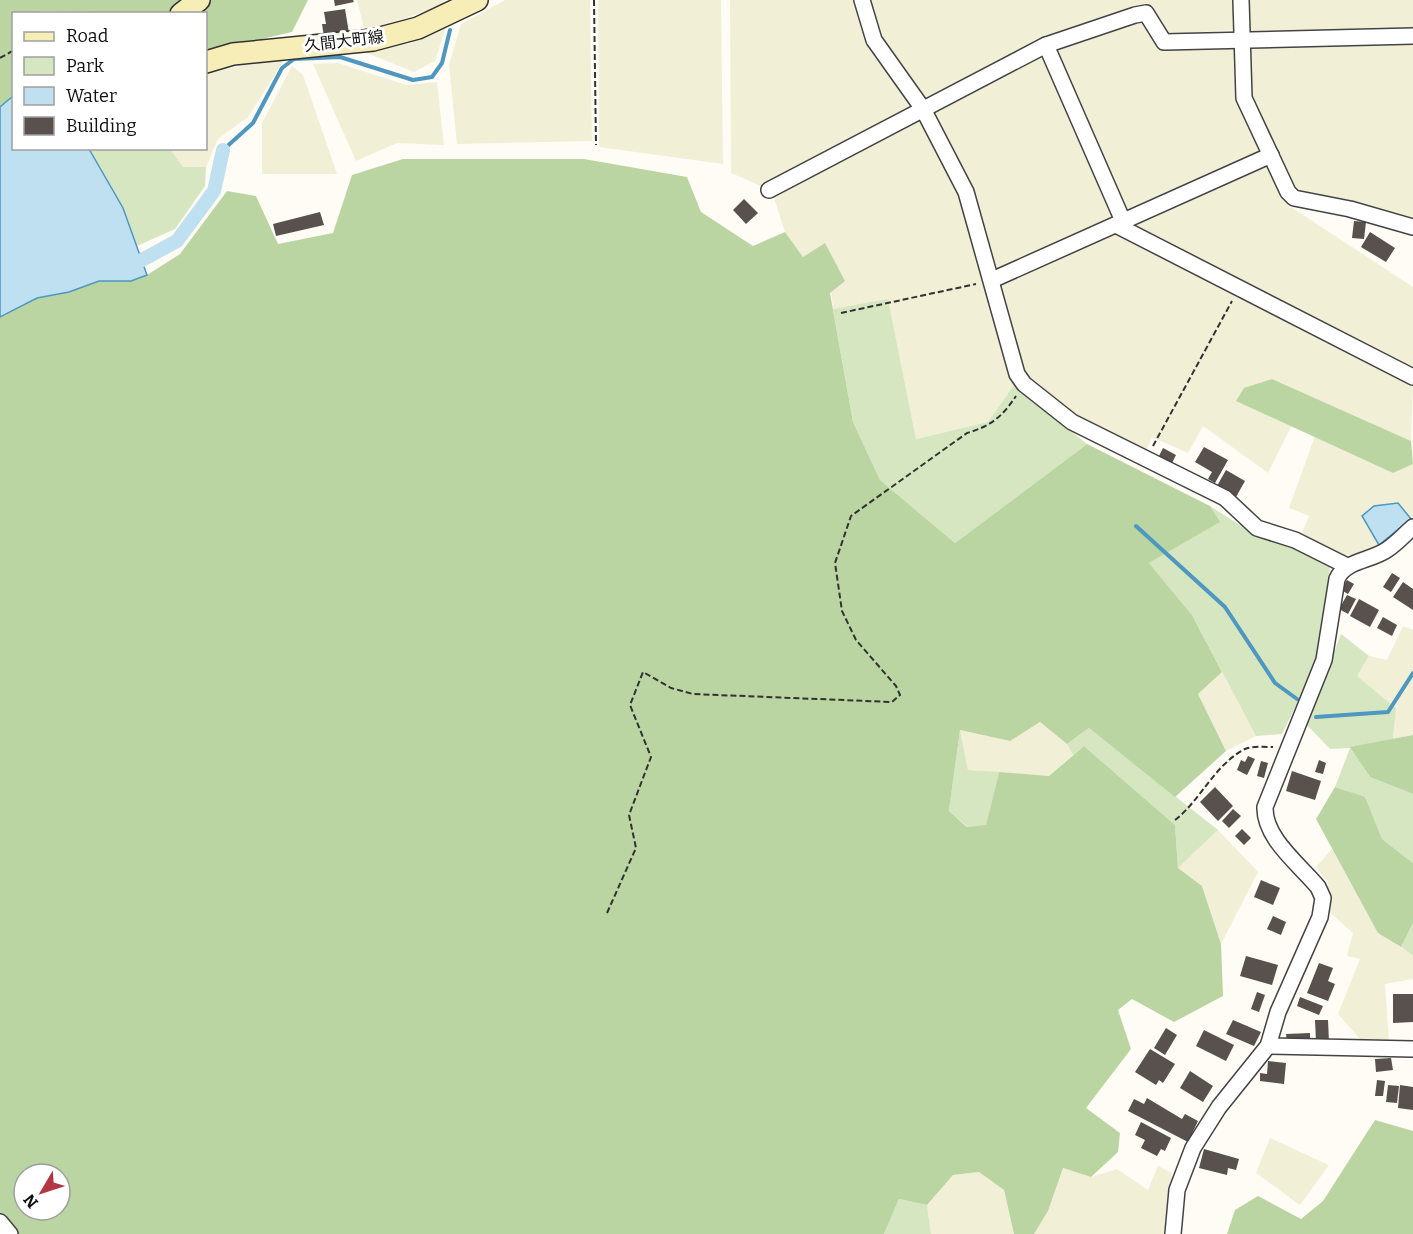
<svg xmlns="http://www.w3.org/2000/svg" width="1413" height="1234" font-family="Bitter,'Noto Sans JP',serif">
  <rect width="100%" height="100%" fill="#fefcf5"/>
  <g fill="#f2efd7">
    <polygon points="357,0 444,0 443,5 365,32"/>
    <polygon points="505,0 590,0 592,141 457,144 449,65 461,24"/>
    <polygon points="598,0 721,0 723,164 599,147"/>
    <polygon points="730,0 855,0 871,49 915,106 761,186 731,173"/>
    <polygon points="869,0 1235,0 1236,30 1166,34 1147,3 1042,39 925,99 880,34"/>
    <polygon points="1246,0 1413,0 1413,29 1247,31"/>
    <polygon points="1141,19 1161,49 1235,45 1237,102 1262,156 1125,217 1051,48"/>
    <polygon points="446,27 435,61 414,72 352,47 409,44"/>
    <polygon points="1413,39 1413,219 1293,189 1249,98 1249,42"/>
    <polygon points="1047,54 1116,219 997,271 973,191 930,110"/>
    <polygon points="287,55 248,117 218,139 206,167 183,167 170,149 206,148 206,74"/>
    <polygon points="338,63 406,85 437,82 444,145 397,143 356,161 313,64"/>
    <polygon points="292,66 303,75 337,174 262,174 262,123"/>
    <polygon points="919,114 960,195 1014,385 988,422 916,439 888,300 833,309 826,244 803,257 785,232 774,198"/>
    <polygon points="1265,161 1288,205 1413,287 1413,371 1129,224"/>
    <polygon points="1117,230 1413,386 1411,441 1272,379 1236,400 1292,425 1268,473 1203,426 1188,453 1152,437 1144,456 1073,414 1022,373 999,282"/>
    <polygon points="1315,436 1393,473 1413,464 1413,518 1411,519 1398,503 1362,516 1379,545 1359,555 1339,555 1302,533 1309,516 1289,508"/>
    <polygon points="1403,626 1413,630 1413,735 1393,739 1396,708 1357,676 1369,656 1387,660"/>
    <polygon points="1222,672 1256,736 1226,751 1198,694"/>
    <polygon points="1040,722 1067,744 1073,755 1049,776 968,770 960,730 1010,741"/>
    <polygon points="1218,830 1258,872 1221,944 1202,886 1178,868"/>
    <polygon points="1332,849 1378,932 1413,956 1413,979 1385,984 1389,1040 1360,1039 1338,1014 1360,959 1347,956 1353,933 1327,910 1328,883 1316,867"/>
    <polygon points="1270,1138 1329,1165 1300,1205 1256,1173"/>
    <polygon points="1158,1166 1172,1173 1164,1234 1034,1234 1048,1211 1063,1168 1091,1177 1117,1169 1148,1190"/>
    <polygon points="979,1172 1004,1190 1014,1234 931,1234 927,1205 953,1175"/>
  </g>
  <g fill="#d6e6c1">
    <polygon points="89,149 170,149 183,167 206,167 205,186 175,229 137,246 123,208"/>
    <polygon points="888,299 916,439 988,422 1014,385 1087,444 955,543 880,480 853,422 833,309"/>
    <polygon points="1210,506 1254,534 1331,562 1314,669 1282,734 1256,736 1192,615 1149,563 1219,522"/>
    <polygon points="1341,634 1369,656 1357,676 1396,708 1393,739 1351,748 1370,777 1413,794 1413,863 1382,839 1365,798 1335,787 1350,748 1330,749 1306,724"/>
    <polygon points="1089,728 1218,830 1178,868 1175,825 1084,746 1073,755 1067,744"/>
    <polygon points="960,730 968,770 999,772 986,826 968,827 949,811"/>
    <polygon points="1413,923 1413,956 1401,947"/>
    <polygon points="899,1199 927,1205 931,1234 884,1234"/>
  </g>
  <g fill="#bbd5a2" fill-rule="evenodd">
    <polygon points="0,0 308,0 292,32 206,52 206,14 40,11 39,13 14,14 13,96 0,107"/>
    <path d="M403,159H584L687,177L701,212L753,246L785,232L803,257L825,243L845,281L830,293L853,422L880,480L955,543L1087,444L1210,506L1220,522L1149,563L1192,615L1222,672L1198,694L1226,751L1175,797L1089,728L1067,744L1040,722L1010,741L960,730L949,811L967,827L986,825L999,772L1049,776L1084,746L1175,825L1178,868L1202,886L1221,944L1223,996L1174,1022L1132,999L1118,1010L1131,1049L1086,1108L1120,1133L1118,1152L1091,1177L1063,1168L1048,1211L1034,1234H1014L1004,1190L979,1172L953,1175L927,1205L899,1199L884,1234H0V317L37,298L69,292L99,281H131L147,275L180,254L227,191L256,196L278,244L333,233L352,175ZM24,1174H60V1210H24Z"/>
    <polygon points="1272,379 1411,441 1413,464 1393,473 1236,401 1244,388"/>
    <polygon points="1413,735 1413,794 1370,777 1350,747"/>
    <polygon points="1335,787 1365,797 1382,839 1413,863 1413,923 1401,947 1378,933 1316,819"/>
    <polygon points="1375,1120 1413,1131 1413,1234 1227,1234 1235,1210 1258,1196 1301,1219 1323,1201"/>
  </g>
  <g fill="#bee0f0" stroke="#4d97c0" stroke-width="1.5">
    <polygon points="13,96 14,148 89,149 123,208 147,275 131,281 99,281 69,292 37,298 0,317 0,107"/>
    <polygon points="1398,503 1411,519 1379,545 1362,516 1374,506"/>
  </g>
  <g fill="none" stroke-linecap="round" stroke-linejoin="round">
    <g stroke="#4d97c0" stroke-width="4">
      <polyline points="223,150 253,123 282,68 294,59 340,57 413,80 432,77 442,63 450,30"/>
      <polyline points="1136,526 1225,607 1275,683 1297,699"/>
      <polyline points="1316,717 1388,712 1413,673"/>
    </g>
    <polyline stroke="#bee0f0" stroke-width="14" points="142,260 177,241 214,191 223,150"/>
  </g>
  <g fill="#58514e">
    <polygon points="334,0 353,0 354,2 335,6"/>
    <polygon points="345,9 349,33 324,37 322,24 326,24 324,12"/>
    <polygon points="744,199 758,213 746,224 733,210"/>
    <polygon points="320,212 324,225 276,236 273,224"/>
    <polygon points="1354,221 1366,222 1364,239 1352,238"/>
    <polygon points="1370,232 1395,248 1386,262 1361,247"/>
    <polygon points="1204,447 1228,460 1215,483 1208,479 1212,472 1195,462"/>
    <polygon points="1163,448 1176,455 1171,465 1158,458"/>
    <polygon points="1226,470 1245,481 1236,497 1217,486"/>
    <polygon points="1392,573 1400,578 1391,592 1383,587"/>
    <polygon points="1347,580 1354,584 1348,594 1341,590"/>
    <polygon points="1403,582 1413,589 1413,610 1393,597"/>
    <polygon points="1347,595 1356,599 1348,614 1339,609"/>
    <polygon points="1359,599 1379,610 1370,627 1350,616"/>
    <polygon points="1383,617 1397,625 1392,636 1377,628"/>
    <polygon points="1248,756 1255,759 1247,775 1237,770 1241,760 1245,762"/>
    <polygon points="1319,760 1326,763 1323,774 1315,772"/>
    <polygon points="1261,761 1268,763 1264,778 1257,776"/>
    <polygon points="1292,771 1321,781 1315,800 1286,791"/>
    <polygon points="1215,787 1233,806 1218,821 1200,802"/>
    <polygon points="1233,809 1241,816 1229,828 1222,821"/>
    <polygon points="1242,829 1251,838 1244,845 1235,836"/>
    <polygon points="1261,880 1280,888 1273,905 1254,897"/>
    <polygon points="1273,916 1286,922 1281,935 1267,929"/>
    <polygon points="1246,956 1278,965 1272,985 1240,976"/>
    <polygon points="1319,963 1333,968 1328,981 1335,984 1328,1001 1307,993"/>
    <polygon points="1257,992 1265,995 1259,1012 1251,1009"/>
    <polygon points="1393,994 1413,994 1413,1022 1393,1023"/>
    <polygon points="1300,997 1323,1006 1319,1015 1297,1006"/>
    <polygon points="1233,1020 1261,1032 1254,1046 1226,1034"/>
    <polygon points="1315,1020 1328,1020 1329,1042 1316,1042"/>
    <polygon points="1166,1028 1177,1035 1165,1055 1154,1048"/>
    <polygon points="1204,1030 1234,1045 1226,1061 1196,1046"/>
    <polygon points="1310,1033 1310,1042 1287,1043 1286,1034"/>
    <polygon points="1150,1049 1175,1064 1163,1083 1159,1080 1156,1085 1135,1072"/>
    <polygon points="1391,1058 1393,1070 1376,1072 1375,1059"/>
    <polygon points="1268,1061 1286,1063 1284,1084 1260,1081 1260,1073 1267,1074"/>
    <polygon points="1190,1071 1213,1086 1203,1102 1180,1088"/>
    <polygon points="1377,1080 1385,1081 1383,1096 1375,1096"/>
    <polygon points="1388,1085 1399,1086 1397,1103 1386,1102"/>
    <polygon points="1400,1085 1413,1087 1413,1110 1398,1108"/>
    <polygon points="1147,1098 1182,1119 1185,1114 1198,1121 1188,1142 1128,1111 1134,1099 1144,1104"/>
    <polygon points="1141,1122 1171,1138 1165,1151 1161,1149 1157,1156 1141,1148 1145,1140 1135,1135"/>
    <polygon points="1204,1149 1239,1159 1236,1170 1228,1168 1227,1175 1199,1168"/>
  </g>
  <g fill="none" stroke-linecap="round" stroke-linejoin="round">
    <g stroke="#434343" stroke-width="18">
      <g id="minor">
        <polyline points="862,0 874,40 923,109 966,192 1017,374 1024,384 1072,422 1225,498 1257,528 1295,540 1347,566"/>
        <polyline points="1241,0 1244,98 1288,192 1294,198 1350,209 1413,227"/>
        <polyline points="1046,45 1123,221"/>
        <polyline points="769,190 1046,45 1135,15 1146,13 1164,42 1413,36"/>
        <polyline points="1116,225 1413,377"/>
        <polyline points="992,280 1271,155"/>
        <polyline points="1268,1046 1413,1049"/>
        <polyline points="0,1222 10,1234"/>
        <path d="M1173,1234L1177,1190L1193,1148L1219,1107L1268,1046L1278,1012L1320,917L1323,898L1318,887C1299,864 1264,838 1265,807L1324,660L1337,579C1345,560 1372,561 1388,549C1397,543 1405,534 1413,527"/>
      </g>
    </g>
    <g stroke="#323232" stroke-width="24">
      <g id="secondary">
        <polyline points="181,14 199,0"/>
        <polyline points="206,62 233,54 373,40 418,28 477,0"/>
      </g>
    </g>
    <g stroke="#323232" stroke-width="2" stroke-dasharray="6 3" stroke-linecap="butt">
      <polyline points="594,0 596,145"/>
      <polyline points="0,58 14,50"/>
      <polyline points="841,313 976,284"/>
      <polyline points="1153,446 1232,301"/>
      <path d="M1175,820C1201,800 1214,765 1245,749C1251,746 1265,747 1273,747"/>
      <path d="M607,913L636,848L629,815L651,757L630,705L643,672L671,688L693,694L892,702L900,695L896,686L856,640L842,611L835,563L851,516L967,433C991,426 1002,417 1016,396"/>
    </g>
    <use href="#minor" stroke="#fff" stroke-width="15"/>
    <use href="#secondary" stroke="#f7edb7" stroke-width="21"/>
  </g>
  <g text-anchor="middle" dominant-baseline="central" stroke-width="6" stroke-linejoin="round" paint-order="stroke">
    <g font-size="16" fill="#101010" stroke="#fff">
      <text transform="translate(344 41) rotate(-7)">久間大町線</text>
    </g>
  </g>
  <rect x="12" y="12" width="195" height="138" fill="#ffffff" stroke="#9f9f9f" stroke-width="1.5"/>
  <rect x="24" y="32" width="30" height="9" fill="#f7edb7" stroke="#9f9f9f" stroke-width="1.5"/>
  <text x="66" y="42" font-size="18" fill="#101010">Road</text>
  <rect x="24" y="57" width="30" height="18" fill="#d6e6c1" stroke="#9f9f9f" stroke-width="1.5"/>
  <text x="66" y="72" font-size="18" fill="#101010">Park</text>
  <rect x="24" y="87" width="30" height="18" fill="#bee0f0" stroke="#9f9f9f" stroke-width="1.5"/>
  <text x="66" y="102" font-size="18" fill="#101010">Water</text>
  <rect x="24" y="117" width="30" height="18" fill="#58514e" stroke="#9f9f9f" stroke-width="1.5"/>
  <text x="66" y="132" font-size="18" fill="#101010">Building</text>
  <g transform="translate(42 1192) rotate(231)"><circle r="28" fill="#ffffff" stroke="#9f9f9f" stroke-width="1.5"/>
  <path d="M0-4.5L10 22L0 15L-10 22Z" fill="#b33642"/>
  <text y="-9" font-size="16" font-weight="bold" text-anchor="middle" fill="#101010">N</text>
  </g>
</svg>
